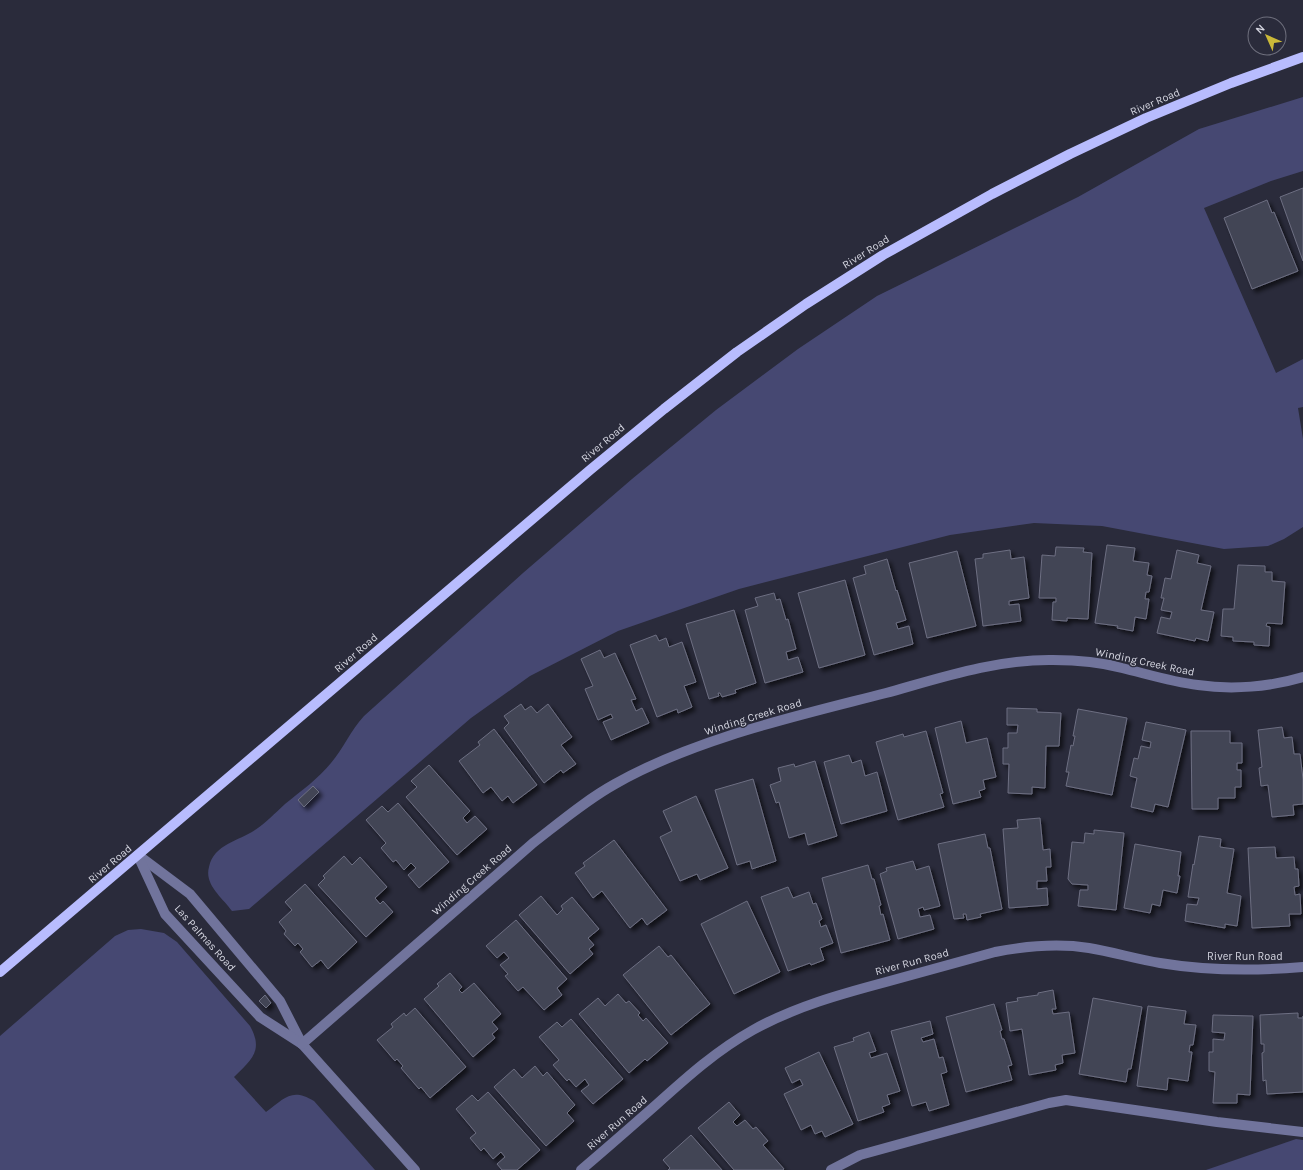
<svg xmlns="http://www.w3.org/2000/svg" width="1303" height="1170" font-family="Karla,sans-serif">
  <defs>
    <filter id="shadow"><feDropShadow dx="3.5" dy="3.5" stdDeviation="2" flood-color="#0009"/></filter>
  </defs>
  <rect width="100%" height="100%" fill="#2a2b3b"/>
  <g fill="#464872">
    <path d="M1303,97V171L1271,181L1204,208L1276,373L1303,359V407L1298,408L1303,439V527L1284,539L1268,546L1224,549L1102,526L1034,523L950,535L739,589L618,631L530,676L471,718L249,909L232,911C223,898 204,885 209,867C214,844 239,841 255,830C266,823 275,813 285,804C301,791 318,779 331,763C343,749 351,730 364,716L523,573L632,479L716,410L798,349L877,296L1078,197L1199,129Z"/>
    <path d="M141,929L164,933L177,942L250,1026C264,1051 251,1060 234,1077L266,1112C284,1099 291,1087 314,1101L375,1170H0V1036L115,936L128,930Z"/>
    <polygon points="1296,1139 1303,1140 1303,1170 1206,1170"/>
  </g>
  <g fill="#424455" stroke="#6d6f82" filter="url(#shadow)">
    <polygon points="1303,188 1303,261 1280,197"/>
    <polygon points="1267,200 1272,213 1274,212 1298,271 1252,289 1224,218"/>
    <polygon points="1107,545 1135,548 1133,561 1149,563 1147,575 1152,576 1149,592 1146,592 1145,599 1149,599 1146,619 1135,617 1133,631 1117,628 1118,626 1095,623"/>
    <polygon points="1056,547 1084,548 1083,552 1092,553 1088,619 1067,618 1067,621 1052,620 1053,602 1056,602 1056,598 1039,598 1042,555 1055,556"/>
    <polygon points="1010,550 1011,559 1024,557 1029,598 1009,601 1009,605 1019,604 1021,621 983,626 975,559 983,558 983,554"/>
    <polygon points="1177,550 1199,555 1197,563 1211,566 1201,610 1214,612 1208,641 1196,638 1195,641 1157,633 1161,617 1170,619 1172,612 1161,610 1164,598 1161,598 1165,578 1171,579"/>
    <polygon points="957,551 976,626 927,638 909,563"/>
    <polygon points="887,559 896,591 897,590 906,620 896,623 898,629 909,626 913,644 874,655 853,578 866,574 864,566"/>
    <polygon points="1238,565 1265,566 1265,572 1272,572 1272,581 1285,582 1282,624 1267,623 1266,626 1270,627 1269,646 1254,645 1254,642 1233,641 1233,637 1221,636 1223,609 1234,609"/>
    <polygon points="845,580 865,655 819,668 798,593"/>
    <polygon points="774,593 776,600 780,599 786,620 788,619 796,649 786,652 788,660 798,657 803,672 765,683 745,610 758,606 755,598"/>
    <polygon points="734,610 756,683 735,690 736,693 722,697 720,693 718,693 719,696 709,699 686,624"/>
    <polygon points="656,635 659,641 666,638 669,647 682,642 696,682 684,686 692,707 678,713 677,709 657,717 630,645"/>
    <polygon points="600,650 604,658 615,653 636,699 631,700 636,711 642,708 649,723 611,740 603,722 613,718 611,714 598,720 585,689 593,686 581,659"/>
    <polygon points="521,704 525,710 531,706 537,713 548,704 572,737 561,745 576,764 563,773 561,770 544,783 504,728 509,723 504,716"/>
    <polygon points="1007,708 1037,709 1037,712 1061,713 1059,746 1046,746 1045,788 1032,787 1032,794 1008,793 1009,764 1003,764 1003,748 1008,748 1008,733 1017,733 1018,725 1007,725"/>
    <polygon points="1078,709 1127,718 1112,795 1066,786 1069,772 1066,772 1071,745 1073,746 1075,736 1073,736"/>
    <polygon points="961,721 966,743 987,738 996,777 983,780 985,789 979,791 981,797 953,804 935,728"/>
    <polygon points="1146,722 1186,730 1168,807 1155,804 1153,812 1131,807 1137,778 1130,776 1134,758 1138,759 1141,746 1150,748 1151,742 1142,740"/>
    <polygon points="1282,727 1284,738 1292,737 1294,754 1300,754 1303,779 1303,804 1293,805 1294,815 1272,817 1268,785 1261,786 1259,768 1262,767 1258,730"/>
    <polygon points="494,729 537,785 513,803 508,796 502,801 491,787 483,793 459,761 480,745 478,742"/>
    <polygon points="926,731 943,793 940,794 944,807 898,820 876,742 903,734 904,737"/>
    <polygon points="1191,731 1230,731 1230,743 1242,743 1242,763 1237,763 1237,770 1241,770 1241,787 1235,787 1235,798 1218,798 1218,809 1192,809"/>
    <polygon points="849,755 852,763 861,760 865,776 877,772 887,811 841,824 824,762"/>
    <polygon points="815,761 837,836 808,845 805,833 789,838 779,802 776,803 770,785 781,781 778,768 794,764 795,767"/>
    <polygon points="429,765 470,811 463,818 467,823 475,816 487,829 457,855 406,797 417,787 411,781"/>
    <polygon points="753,779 776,861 752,869 750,861 737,865 715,790"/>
    <polygon points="313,786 319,792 304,807 298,800"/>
    <polygon points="696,796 728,868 700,880 697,874 680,881 660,837 672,831 663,811"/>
    <polygon points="398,803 449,862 419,888 408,875 416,868 411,863 404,870 396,860 393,862 381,848 386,843 366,820 382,806 388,812"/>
    <polygon points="1040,818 1043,850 1050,849 1051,867 1046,867 1047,881 1037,881 1037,889 1047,888 1048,905 1009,908 1003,829 1018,828 1017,820"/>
    <polygon points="1094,830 1124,833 1116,910 1078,906 1080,890 1088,890 1088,885 1072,884 1068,879 1072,842 1084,843 1085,833 1094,834"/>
    <polygon points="985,834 988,848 990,848 1002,909 980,914 981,917 967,920 966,914 963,914 964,918 954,919 938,844"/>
    <polygon points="1199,836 1221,839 1220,847 1234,849 1227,893 1241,896 1237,926 1225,924 1225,928 1185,921 1187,904 1197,905 1199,898 1188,897 1193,864 1194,865"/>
    <polygon points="614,840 667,910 647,925 642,918 630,928 602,891 593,898 575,873 585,866 583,863"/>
    <polygon points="1135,844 1181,852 1178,876 1180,876 1177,893 1163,890 1160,906 1152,904 1150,913 1124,908"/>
    <polygon points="1275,847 1276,858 1294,857 1295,869 1298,869 1299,886 1294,887 1295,895 1300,894 1301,914 1289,914 1290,926 1252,928 1248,848"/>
    <polygon points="344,856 352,865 360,857 387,887 375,898 380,904 383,901 393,912 366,937 318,885 325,878 323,876"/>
    <polygon points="913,861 916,870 929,866 940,906 924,910 923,907 918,909 920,917 930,915 934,929 898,939 880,874 887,871 886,868"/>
    <polygon points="868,865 872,879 874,879 881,905 879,906 881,915 883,914 890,940 841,953 822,878"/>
    <polygon points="305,884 357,942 328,969 321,960 312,967 300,952 303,949 298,943 295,946 284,934 286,931 279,922 292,910 285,902"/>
    <polygon points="788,887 793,898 809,892 813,904 816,903 822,919 819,921 821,927 826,925 833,943 820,948 824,960 811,965 810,963 788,971 761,897"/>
    <polygon points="541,896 557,915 563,909 561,906 572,897 599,929 588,938 594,945 589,949 593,954 570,974 519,915"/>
    <polygon points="747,901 780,972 734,994 701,924"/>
    <polygon points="516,920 567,979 557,988 562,995 544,1010 523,987 518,991 505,976 508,974 500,965 509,958 504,952 497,958 486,946"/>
    <polygon points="659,946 668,957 671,955 710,1004 671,1035 623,975"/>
    <polygon points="450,973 462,987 459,990 462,993 474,983 501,1014 492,1022 498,1029 492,1034 495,1038 473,1057 424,999 439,986 437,984"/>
    <polygon points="1053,990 1056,1009 1052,1009 1053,1014 1069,1012 1075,1053 1062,1055 1063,1063 1055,1065 1056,1070 1029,1075 1022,1029 1010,1031 1006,1003 1018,1001 1017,998 1038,995 1038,993"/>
    <polygon points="618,994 626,1003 629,1001 640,1013 638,1015 643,1021 646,1018 668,1043 647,1061 645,1059 629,1073 579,1014 598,998 605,1006"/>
    <polygon points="265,995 271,1003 266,1008 259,1001"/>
    <polygon points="1093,998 1142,1007 1131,1069 1128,1069 1126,1082 1079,1074"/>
    <polygon points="994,1004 1002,1030 1000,1031 1002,1039 1004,1039 1012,1065 1008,1066 1012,1080 966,1092 946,1017"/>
    <polygon points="1148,1006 1186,1011 1184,1024 1196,1025 1193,1045 1190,1045 1189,1052 1192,1052 1188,1081 1168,1078 1167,1090 1137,1086"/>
    <polygon points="415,1008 466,1067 430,1098 421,1087 419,1089 401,1068 403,1066 397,1059 395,1061 377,1040 393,1027 391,1024 404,1013 406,1016"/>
    <polygon points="1298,1013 1298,1018 1303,1018 1303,1016 1303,1092 1267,1094 1266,1080 1263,1081 1262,1053 1264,1052 1264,1044 1261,1044 1260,1015"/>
    <polygon points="1213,1015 1253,1016 1250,1095 1237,1094 1237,1103 1213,1103 1215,1072 1209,1071 1209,1052 1213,1052 1213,1039 1224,1040 1225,1033 1212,1032"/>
    <polygon points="571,1019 623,1079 593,1104 581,1091 589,1085 585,1079 576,1087 569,1079 567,1081 553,1065 559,1060 539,1037 557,1022 562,1027"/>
    <polygon points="930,1021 933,1034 921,1038 923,1042 934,1039 939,1058 943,1057 947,1072 941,1074 949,1105 929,1111 926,1102 912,1106 891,1031"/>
    <polygon points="869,1032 876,1051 869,1053 871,1058 887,1053 900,1091 887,1095 890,1104 882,1107 884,1112 858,1121 834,1047 854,1041 853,1038"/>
    <polygon points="819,1052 853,1124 825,1137 822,1131 815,1134 811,1125 801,1130 784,1094 803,1085 800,1079 792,1083 785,1068"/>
    <polygon points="535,1066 543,1076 547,1072 575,1105 567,1113 574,1121 546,1146 494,1087 514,1069 522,1078"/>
    <polygon points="488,1092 540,1150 517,1170 502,1170 497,1164 505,1157 501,1152 493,1159 484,1148 481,1151 470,1138 476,1133 456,1109 472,1095 478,1101"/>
    <polygon points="729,1102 740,1115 733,1122 737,1126 745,1120 753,1129 756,1127 768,1141 763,1145 784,1169 783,1170 734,1170 698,1128"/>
    <polygon points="691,1135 722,1170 668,1170 670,1168 663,1160"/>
  </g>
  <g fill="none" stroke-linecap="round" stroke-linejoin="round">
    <g stroke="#71749c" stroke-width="10">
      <polyline points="138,855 190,894 280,1001 302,1044 415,1170"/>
      <polyline points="139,858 165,914 260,1017 302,1044"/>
      <path d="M302,1044L533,843C559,823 586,800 615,784C696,738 797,716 886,693C940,678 996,659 1053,660C1076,660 1100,662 1122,668C1147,674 1172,682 1198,685C1232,690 1270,687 1303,677"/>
      <path d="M581,1170C607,1148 632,1126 657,1104C687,1077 717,1050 753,1030C794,1007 841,994 886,982C923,972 959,962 995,952C1026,946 1057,943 1089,948C1113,952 1136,959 1160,963C1208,971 1255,971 1303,967"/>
      <polyline points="831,1170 860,1155 1049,1103 1066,1100 1217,1122 1303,1132"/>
    </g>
    <polyline stroke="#b8bcfe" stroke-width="10" points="0,972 590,470 664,409 737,352 806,304 883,255 992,194 1070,154 1146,118 1231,83 1303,57"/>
  </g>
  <g text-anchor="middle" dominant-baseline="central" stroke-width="3" stroke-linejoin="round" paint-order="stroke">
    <g font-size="11" fill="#d5d6e1" stroke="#2a2b3b">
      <text transform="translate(1155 102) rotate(-23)">River Road</text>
      <text transform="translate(866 252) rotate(-32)">River Road</text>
      <text transform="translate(603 443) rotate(-40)">River Road</text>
      <text transform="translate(356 653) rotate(-41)">River Road</text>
      <text transform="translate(1145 662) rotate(12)">Winding Creek Road</text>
      <text transform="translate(753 717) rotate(-17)">Winding Creek Road</text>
      <text transform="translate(110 864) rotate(-40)">River Road</text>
      <text transform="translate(472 880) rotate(-41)">Winding Creek Road</text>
      <text transform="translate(205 938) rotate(48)">Las Palmas Road</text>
      <text x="1245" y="956">River Run Road</text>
      <text transform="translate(912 962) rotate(-15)">River Run Road</text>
      <text transform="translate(617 1123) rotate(-41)">River Run Road</text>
    </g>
  </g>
  <g transform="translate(1267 36) rotate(315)"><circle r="19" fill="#2a2b3b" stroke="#6e6f7d"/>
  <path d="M0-3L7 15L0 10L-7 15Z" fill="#cbb939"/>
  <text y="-6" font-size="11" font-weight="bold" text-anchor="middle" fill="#d5d6e1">N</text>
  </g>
</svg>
